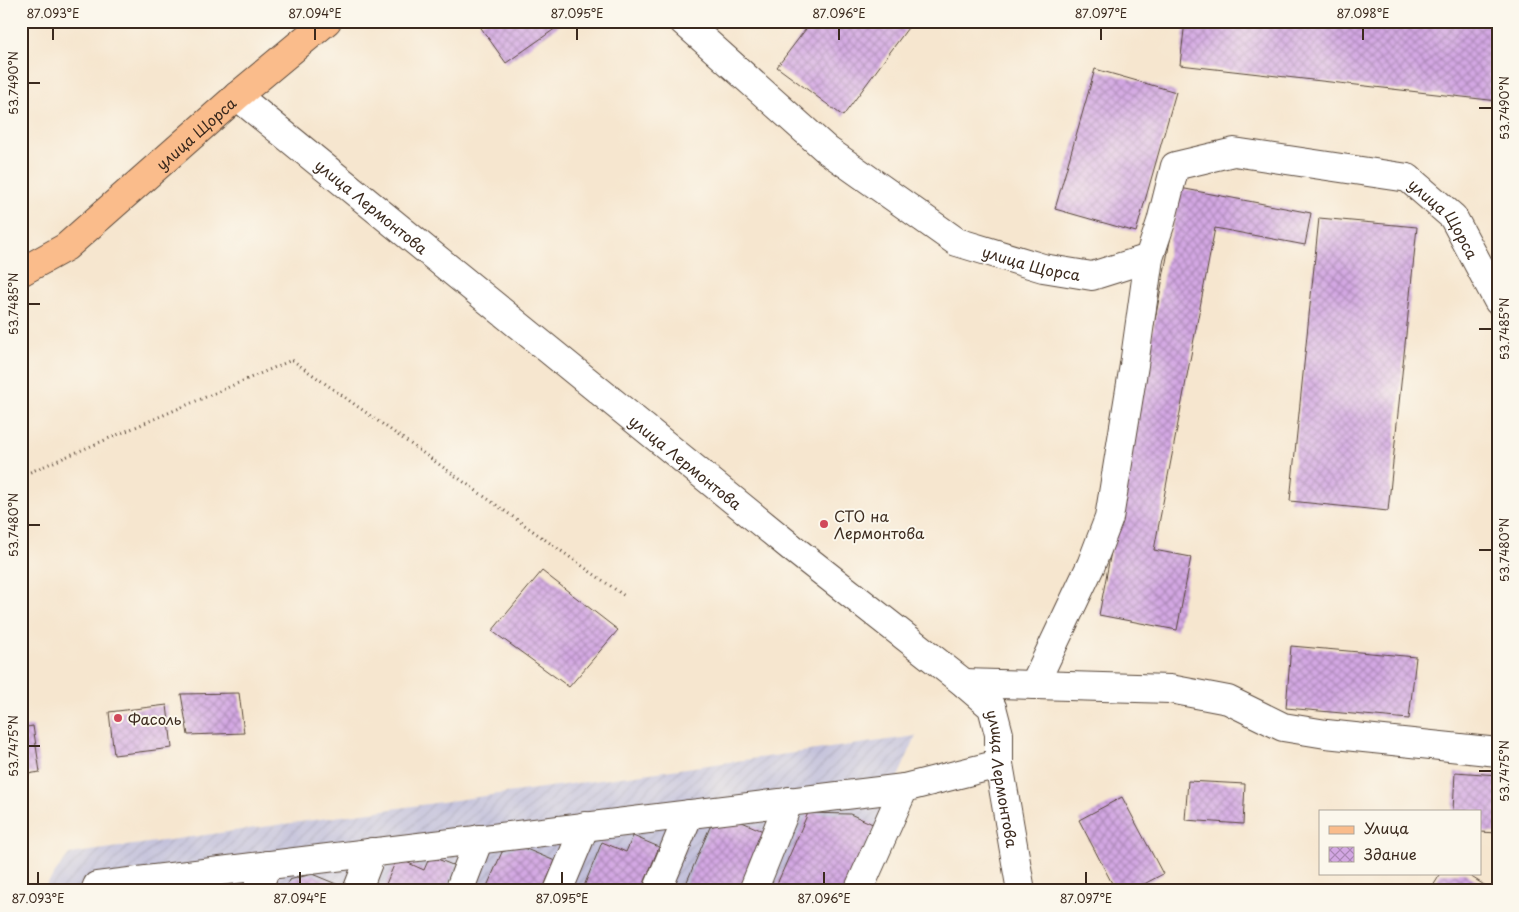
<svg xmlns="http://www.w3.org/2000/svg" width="1519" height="912" font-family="'Playpen Sans',sans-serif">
  <defs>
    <pattern id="industrial-furrows" width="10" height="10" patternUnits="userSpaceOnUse" patternTransform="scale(1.25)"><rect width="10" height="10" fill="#c3c1db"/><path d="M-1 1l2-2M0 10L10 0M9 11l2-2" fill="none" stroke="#a8a6bc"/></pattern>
    <pattern id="building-cross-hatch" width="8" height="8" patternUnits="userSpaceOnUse" patternTransform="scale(1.25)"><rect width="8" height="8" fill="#d3a7e3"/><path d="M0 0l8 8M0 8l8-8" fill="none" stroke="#ac88b7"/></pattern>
  </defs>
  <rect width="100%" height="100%" fill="#fbf7ec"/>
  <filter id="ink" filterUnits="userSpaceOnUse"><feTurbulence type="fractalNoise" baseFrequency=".02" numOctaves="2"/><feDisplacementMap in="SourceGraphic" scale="10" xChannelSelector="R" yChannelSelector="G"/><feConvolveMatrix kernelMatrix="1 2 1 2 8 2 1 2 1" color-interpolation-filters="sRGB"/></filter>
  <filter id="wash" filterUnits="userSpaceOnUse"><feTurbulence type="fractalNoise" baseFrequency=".0096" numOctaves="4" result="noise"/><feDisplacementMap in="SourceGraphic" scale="20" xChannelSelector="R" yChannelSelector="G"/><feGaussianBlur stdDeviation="1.12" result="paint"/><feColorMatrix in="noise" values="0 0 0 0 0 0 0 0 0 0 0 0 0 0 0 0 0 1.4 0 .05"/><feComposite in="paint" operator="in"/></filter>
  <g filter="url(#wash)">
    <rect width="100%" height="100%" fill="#f6e6cf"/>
    <polygon fill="url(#industrial-furrows)" points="916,736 848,891 42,891 69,854"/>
    <g id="blocks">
      <g fill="url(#building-cross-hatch)">
        <polygon points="485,21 566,21 506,63 479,25"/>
        <polygon points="812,21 913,21 843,116 777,67"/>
        <polygon points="1185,21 1498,21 1498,101 1180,65"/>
        <polygon points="1095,69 1176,92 1136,232 1055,209"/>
        <polygon points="1180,188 1311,213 1305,245 1215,228 1154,550 1191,557 1177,630 1099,615"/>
        <polygon points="1319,218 1417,227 1388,511 1290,501"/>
        <polygon points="542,571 618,630 569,687 492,631"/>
        <polygon points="1291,646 1416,657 1409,719 1286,708"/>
        <polygon points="239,693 244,733 188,735 181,694"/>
        <polygon points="167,705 172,748 114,755 109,712"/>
        <polygon points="33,726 40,772 21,775 21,728"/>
        <polygon points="1455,772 1498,775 1498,833 1480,832 1480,811 1453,811"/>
        <polygon points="1188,781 1245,784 1243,824 1185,820"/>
        <polygon points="1122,797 1163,874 1131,891 1116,891 1079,820"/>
        <polygon points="808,813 850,814 875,825 846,891 774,891"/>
        <polygon points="735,819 770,834 745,891 683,891 710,827"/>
        <polygon points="633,836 659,847 641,891 582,891 602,842 626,852"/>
        <polygon points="519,846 555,861 542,891 485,891 502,852"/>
        <polygon points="430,856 455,866 445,891 383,891 397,858 424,870"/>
        <polygon points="1441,873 1465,873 1494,891 1430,891"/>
        <polygon points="312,874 341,886 340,891 284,891 289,880"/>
        <polygon points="214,884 231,891 188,891 188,890"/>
      </g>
    </g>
  </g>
  <g filter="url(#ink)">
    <use href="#blocks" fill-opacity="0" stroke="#574639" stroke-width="1"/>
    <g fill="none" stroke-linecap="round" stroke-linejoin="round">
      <g stroke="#574639" stroke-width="30">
        <g id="minor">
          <path id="s1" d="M683,21L827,150L957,242L1043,268L1092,276L1149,258L1161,222L1175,166L1234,152L1408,178L1453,217L1498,301"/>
          <path id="s2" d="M237,96L791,547L964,683L992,707L999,734V764L1021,891"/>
          <polyline points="964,683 1170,689 1228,700 1283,727 1326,734 1498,752"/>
          <polyline points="1034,685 1091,565 1109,518 1134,365 1149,258"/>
          <polyline points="95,891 97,886 904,788 999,764"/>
          <polyline points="257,891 267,865"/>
          <polyline points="357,891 372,852"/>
          <polyline points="459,891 479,839"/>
          <polyline points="558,891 585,826"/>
          <polyline points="657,891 689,814"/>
          <polyline points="753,891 789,801"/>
          <polyline points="858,891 904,788"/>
        </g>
      </g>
      <g stroke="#574639" stroke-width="30">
        <g id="major">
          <path id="s3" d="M21,272L66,247L237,96L327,21"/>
        </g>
      </g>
      <polyline stroke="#574639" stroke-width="3" stroke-dasharray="1 4" stroke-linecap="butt" points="21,476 292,360 626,597"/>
      <use href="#minor" stroke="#fff" stroke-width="28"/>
      <use href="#major" stroke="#fabc8b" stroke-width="28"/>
    </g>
  </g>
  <path fill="none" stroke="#3b2a1e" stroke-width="2" d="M53,40V28M315,40V28M577,40V28M839,40V28M1101,40V28M1363,40V28M28,83H40M1479,108H1492M28,304H40M1479,329H1492M28,525H40M1479,550H1492M28,746H40M1479,771H1492M38,884V872M300,884V872M562,884V872M824,884V872M1086,884V872"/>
  <g fill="#d1495b" stroke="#fbf7ec" stroke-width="2">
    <circle cx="824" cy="524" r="5"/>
    <circle cx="118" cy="718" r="5"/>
  </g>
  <g text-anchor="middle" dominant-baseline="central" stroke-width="4" stroke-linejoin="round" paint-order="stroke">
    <g font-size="15" fill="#3b2a1e" stroke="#fbf7ec">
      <text stroke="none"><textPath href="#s3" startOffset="224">улица Щорса</textPath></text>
      <text stroke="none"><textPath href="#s2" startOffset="174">улица Лермонтова</textPath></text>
      <text stroke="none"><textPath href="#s1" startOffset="939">улица Щорса</textPath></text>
      <text stroke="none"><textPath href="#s1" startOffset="430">улица Щорса</textPath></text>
      <text stroke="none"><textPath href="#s2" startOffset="579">улица Лермонтова</textPath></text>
      <text stroke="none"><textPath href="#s2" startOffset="1044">улица Лермонтова</textPath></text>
    </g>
    <g font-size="15" fill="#3b2a1e" stroke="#fbf7ec" text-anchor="start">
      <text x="834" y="515">СТО на<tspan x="834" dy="17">Лермонтова</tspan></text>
      <text x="128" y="718">Фасоль</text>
    </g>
  </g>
  <rect width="1519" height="912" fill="none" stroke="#fbf7ec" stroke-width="55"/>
  <rect x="1319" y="810" width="162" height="65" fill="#fbf7ec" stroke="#aea59a"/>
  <rect x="1329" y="826" width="25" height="8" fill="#fabc8b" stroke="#aea59a"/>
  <text x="1364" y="834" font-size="15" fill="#3b2a1e">Улица</text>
  <rect x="1329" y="847" width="25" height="15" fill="url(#building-cross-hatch)" stroke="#aea59a"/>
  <text x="1364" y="860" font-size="15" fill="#3b2a1e">Здание</text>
  <rect x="28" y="28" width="1464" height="856" fill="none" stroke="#3b2a1e" stroke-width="2"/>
  <g font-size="12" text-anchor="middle" fill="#3b2a1e">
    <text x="53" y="18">87.093°E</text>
    <text x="315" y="18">87.094°E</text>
    <text x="577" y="18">87.095°E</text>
    <text x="839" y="18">87.096°E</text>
    <text x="1101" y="18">87.097°E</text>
    <text x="1363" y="18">87.098°E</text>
    <text transform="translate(14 83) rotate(-90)" y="4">53.7490°N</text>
    <text transform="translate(1505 108) rotate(-90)" y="4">53.7490°N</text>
    <text transform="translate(14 304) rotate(-90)" y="4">53.7485°N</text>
    <text transform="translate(1505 329) rotate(-90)" y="4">53.7485°N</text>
    <text transform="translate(14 525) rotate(-90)" y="4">53.7480°N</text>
    <text transform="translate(1505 550) rotate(-90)" y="4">53.7480°N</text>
    <text transform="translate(14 746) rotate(-90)" y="4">53.7475°N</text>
    <text transform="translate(1505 771) rotate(-90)" y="4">53.7475°N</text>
    <text x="38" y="903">87.093°E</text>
    <text x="300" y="903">87.094°E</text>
    <text x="562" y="903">87.095°E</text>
    <text x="824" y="903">87.096°E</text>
    <text x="1086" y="903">87.097°E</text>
  </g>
</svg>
